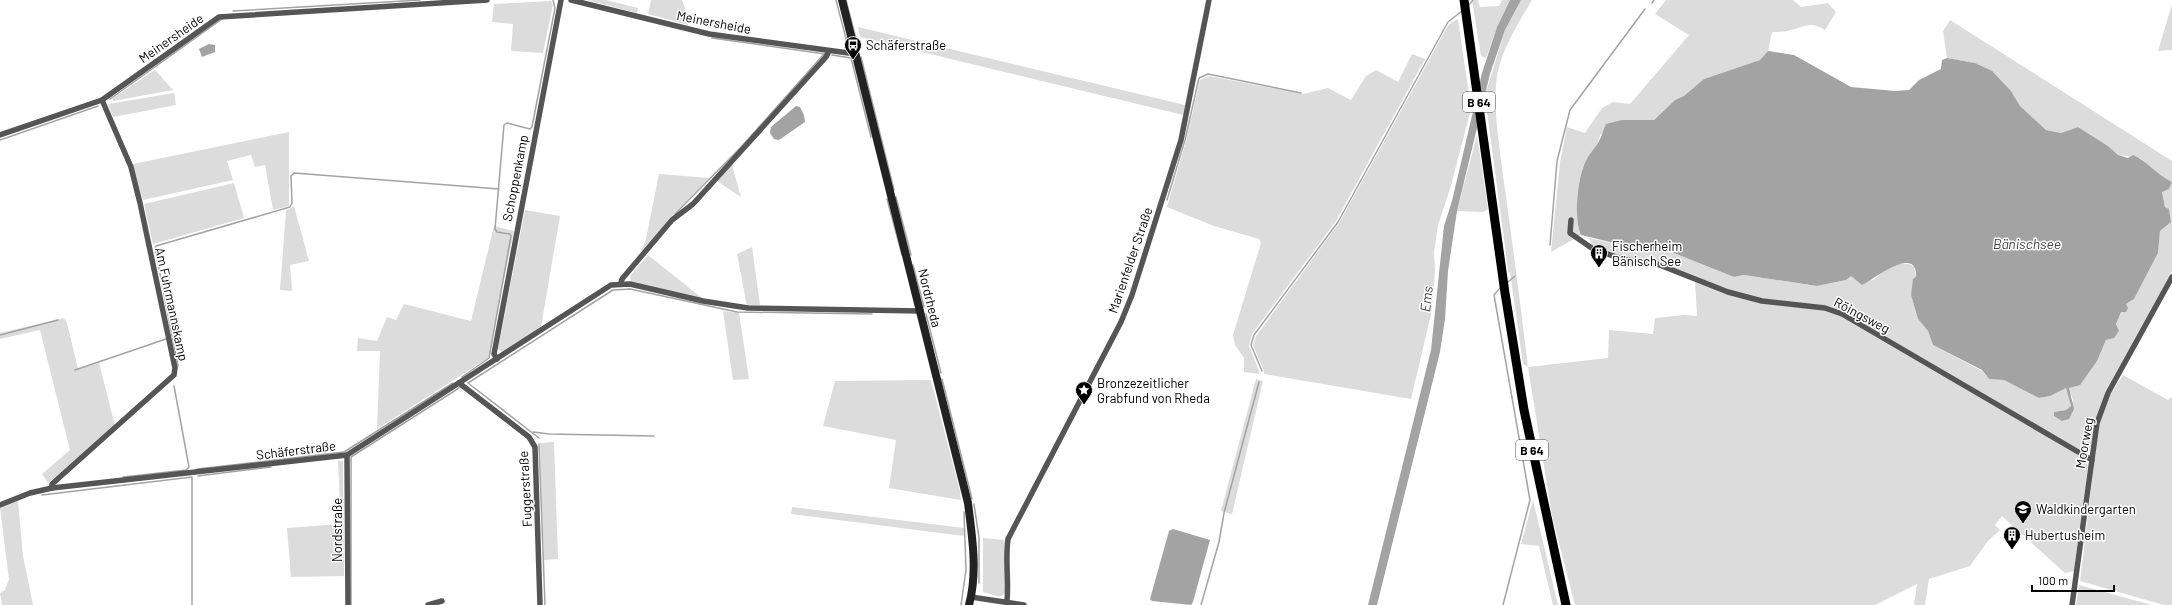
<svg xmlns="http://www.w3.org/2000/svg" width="2172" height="605" font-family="Barlow,sans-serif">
  <rect width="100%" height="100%" fill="#fff"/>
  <g fill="#dcdcdc">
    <polygon points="587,0 606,0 638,8 637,13"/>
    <polygon points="651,0 682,0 689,19 688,25 648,14"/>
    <polygon points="1472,0 1478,0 1480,7 1499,6 1502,0 1510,0 1497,27 1486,58 1481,56"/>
    <path d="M1521,0H1532C1519,22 1504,46 1498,71C1491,101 1501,158 1505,189C1513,248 1521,308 1528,367L1608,358L1609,330L1653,334L1655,318L1684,315L1697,316L1695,281L1727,294L1825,310L1840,316L2083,458L2088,465L2074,571L2065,573L2002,516L1995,525L2000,530L1988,541L1970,566L1929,579L1925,605H1914L1917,584L1875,605H1575L1552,516L1528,367L1523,364L1510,272L1508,273L1507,262L1485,96L1505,30Z"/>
    <path d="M1666,0H1793L1801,7L1828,3L1836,12L1825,30C1812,21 1805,26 1791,30C1785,32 1778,32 1772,32L1768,51L1760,60L1704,79L1684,97L1675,100L1654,120H1622L1600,135C1599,144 1589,156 1584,165C1577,179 1574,220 1581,235L1551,252L1560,162L1567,127L1585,133L1602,108L1613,102L1630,104L1689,35L1655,14Z"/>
    <polygon points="551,1 553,5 543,53 511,51 513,24 492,22 494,4"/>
    <polygon points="2172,4 2172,50 2158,51"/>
    <polygon points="1458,19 1471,109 1450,189 1438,225 1434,252 1435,270 1432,310 1411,399 1264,374 1264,371 1253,345 1256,336 1339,223 1449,24"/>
    <polygon points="1950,20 2172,161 2172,182 2160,176 2140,158 2118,155 2108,146 2078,127 2061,133 2046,130 2020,106 2011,91 1975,63 1947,58 1943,31"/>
    <polygon points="858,27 1185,105 1183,115 860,37"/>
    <polygon points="1412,54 1425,59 1336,221 1252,334 1249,346 1259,371 1259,374 1244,372 1244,358 1235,345 1233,335 1261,243 1259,239 1214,226 1167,207 1186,141 1200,80 1209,76 1303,94 1328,88 1351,100 1366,76 1376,70 1398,82"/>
    <polygon points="155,70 173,90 113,101 113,98"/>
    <polygon points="174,93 176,105 113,117 108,104"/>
    <polygon points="289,132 289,206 273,210 265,165 255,167 251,155 227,161 233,180 143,200 133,164"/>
    <polygon points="1477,135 1488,209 1483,212 1457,211"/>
    <polygon points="732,165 741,197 717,181"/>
    <polygon points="659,174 709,178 670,218 640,253 646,239"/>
    <polygon points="2172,182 2172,271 2105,392 2094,423 2090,452 2085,453 1842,312 1763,299 1729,290 1658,262 1613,255 1593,247 1589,238 1631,247 1641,247 1659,252 1669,251 1734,277 1744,275 1817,286 1846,280 1851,276 1873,280 1886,269 1897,264 1908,264 1914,266 1916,277 1911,295 1918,319 1928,331 1933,345 1982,371 1989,379 2004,380 2039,398 2050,396 2066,388 2071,406 2066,410 2054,412 2069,419 2073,400 2069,388 2097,361 2106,340 2114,338 2117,320 2126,304 2134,299 2158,253 2160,231 2171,222 2169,209 2165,207 2162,191 2169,189"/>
    <polygon points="234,183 244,218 153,244 144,204"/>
    <polygon points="294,206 309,261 290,265 292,291 280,290 286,211"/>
    <polygon points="525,210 560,216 541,327 502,353 498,349"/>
    <polygon points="494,226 514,231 488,358 377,429 380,351 357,351 358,338 377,341 387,317 396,320 404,304 471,321"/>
    <polygon points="752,247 760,305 747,306 737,254"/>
    <polygon points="648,255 703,299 631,281 630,276"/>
    <polygon points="723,311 739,313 749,379 733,380"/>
    <polygon points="64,318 67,323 78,369 99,363 115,426 48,483 42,474 70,450 40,330 0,339 0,333"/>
    <polygon points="2123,375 2168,400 2172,397 2172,605 2164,605 2080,581 2099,424 2110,395"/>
    <polygon points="1256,379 1263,381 1232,514 1221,511"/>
    <polygon points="931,380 960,491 961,500 889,488 896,440 823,426 835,381"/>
    <polygon points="554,442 558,559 544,560 540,443"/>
    <polygon points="338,461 343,461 344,576 291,577 287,528 341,524"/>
    <polygon points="1533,500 1558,605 1553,605 1539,546 1521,544"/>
    <polygon points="18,501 23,556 33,605 2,605 0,593 5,590 9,579 0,508"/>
    <polygon points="792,507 964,528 964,536 791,514"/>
    <polygon points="983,538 1004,540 1006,585 1005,593 1000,597 983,592"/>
    <polygon points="2079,585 2152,605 2076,605"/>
  </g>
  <g fill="#a3a3a3">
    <polygon points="1510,0 1521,0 1505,30 1490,74 1457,211 1448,271 1445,319 1440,352 1377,605 1368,605 1431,350 1444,226 1452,201 1482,73 1497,27"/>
    <polygon points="209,44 215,45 215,52 202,57 199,49"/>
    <path d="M1768,51L1794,55L1851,87L1895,91L1909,90L1919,80L1941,69L1942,60L1947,58L1975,63L1992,71L2011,91L2020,106L2046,130L2061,133L2078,127L2108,146L2118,155L2128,158L2133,155C2147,161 2157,175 2172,182L2169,189L2162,192L2165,207L2169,209L2171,222L2160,231L2158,253L2134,299L2126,304L2128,308L2126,312H2121L2116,324L2119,331L2114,338L2106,340L2097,361L2080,385L2069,388L2074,409L2069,419L2062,421L2054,416V412L2066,410L2071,406L2066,388L2050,396L2039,398L2004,380L1989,379L1982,370L1933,345L1928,331L1918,319L1911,295L1913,279L1916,277C1918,243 1871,281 1862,285L1851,276L1846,280L1817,286L1744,275L1734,277L1669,251L1659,252L1641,247H1631L1581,235C1574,220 1577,184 1583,168C1586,157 1594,150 1599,141C1602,136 1603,130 1606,124L1622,120H1654L1675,100L1684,96L1704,79L1760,60Z"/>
    <polygon points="796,106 800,107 804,115 805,122 779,140 774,139 770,133 771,127"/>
    <polygon points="1173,529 1210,540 1193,602 1191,605 1152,601 1150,599 1169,531"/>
  </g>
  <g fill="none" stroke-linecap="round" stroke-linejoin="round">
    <g stroke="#a3a3a3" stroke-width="1.5">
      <polyline points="836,0 849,50"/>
      <polyline points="846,0 859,50"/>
      <polyline points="1652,3 1654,0"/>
      <polyline points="1468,6 1473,0"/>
      <polyline points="233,11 420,0"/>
      <polyline points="712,38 825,54"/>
      <polyline points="832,55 851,58 871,137"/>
      <polyline points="861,57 894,190"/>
      <polyline points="110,99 222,19"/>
      <polyline points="0,140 98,106"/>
      <polyline points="896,197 911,255"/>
      <polyline points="887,199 902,255"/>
      <polyline points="1167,200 1185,140 1199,78 1208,74 1301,93"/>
      <polyline points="675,214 742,146 824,54"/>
      <polyline points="1550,245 1557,161 1570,110 1645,9"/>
      <polyline points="913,265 924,307"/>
      <polyline points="1508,282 1515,276"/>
      <polyline points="1500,288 1494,295 1530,500 1503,605"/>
      <polyline points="926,314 941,373"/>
      <polyline points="0,335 58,320"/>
      <polyline points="178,366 155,248 156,246 290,207 292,203 291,176 294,173 499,189"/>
      <polyline points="75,370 166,339"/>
      <polyline points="1262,371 1251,345 1254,335 1338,222 1448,22 1462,11"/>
      <polyline points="462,377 489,358 511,236 510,234 497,232 495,229 504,125 507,123 530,129 532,127 555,8 553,0"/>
      <polyline points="942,379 972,499"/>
      <polyline points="533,432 549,434 654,436"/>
      <polyline points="539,438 468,383 613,290 630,289 737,312 872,314"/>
      <polyline points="539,444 545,605"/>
      <polyline points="197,469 344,452 453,383"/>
      <polyline points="198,476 271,467"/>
      <polyline points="123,477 186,470 189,467 174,386"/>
      <polyline points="42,495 192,477 192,605"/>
      <polyline points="974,504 979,538 979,583"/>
      <polyline points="351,605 351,457 459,388"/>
      <polyline points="961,605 966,570 964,512"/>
      <polyline points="1201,605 1219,542 1224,513 1259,382"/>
    </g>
    <g stroke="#555" stroke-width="5.5">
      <polyline points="571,0 709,34 856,54"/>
      <polyline points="0,135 102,100 219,17 487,0"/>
      <polyline points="1571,220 1570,233 1593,249 1622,259 1657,264 1728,292 1762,301 1825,308 1842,314 2092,460"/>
      <polyline points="621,283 622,279 672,220 693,204 826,57 829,51"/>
      <polyline points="497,359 494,354 561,0"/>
      <polyline points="459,383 529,437 535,447 540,605"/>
      <polyline points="347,455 348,605"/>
      <polyline points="52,488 52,484 174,375 175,368 140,203 131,167 102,100"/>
      <polyline points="0,505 30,493 52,488 347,455 611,285 630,284 703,301 748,308 921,311"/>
      <polyline points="971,597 1024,605"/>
      <path d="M1007,601C1009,580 1005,560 1008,539L1121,322L1132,295L1181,140L1209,0"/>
      <polyline points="428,605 442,601"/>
      <polyline points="2072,605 2097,423 2108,393 2172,277"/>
    </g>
    <path stroke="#222" stroke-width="8" d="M842,0L968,503C972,536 978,572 969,605"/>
    <polyline stroke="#000" stroke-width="9" points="1464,0 1505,293 1524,410 1566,605"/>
  </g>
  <defs>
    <g id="bus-pin" transform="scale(0.9)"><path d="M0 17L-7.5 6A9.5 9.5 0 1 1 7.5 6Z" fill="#000" stroke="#fff"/><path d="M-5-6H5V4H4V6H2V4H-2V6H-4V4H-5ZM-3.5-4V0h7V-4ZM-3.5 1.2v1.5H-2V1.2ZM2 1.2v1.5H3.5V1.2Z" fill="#fff"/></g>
    <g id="building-pin" transform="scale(0.9)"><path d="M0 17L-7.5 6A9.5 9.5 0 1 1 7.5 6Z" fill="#000" stroke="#fff"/><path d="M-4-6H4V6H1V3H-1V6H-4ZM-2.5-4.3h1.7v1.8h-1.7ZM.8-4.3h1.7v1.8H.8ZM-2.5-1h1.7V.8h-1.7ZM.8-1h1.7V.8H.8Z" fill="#fff"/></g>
    <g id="sight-pin" transform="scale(0.9)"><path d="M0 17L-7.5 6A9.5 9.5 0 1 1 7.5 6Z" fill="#000" stroke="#fff"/><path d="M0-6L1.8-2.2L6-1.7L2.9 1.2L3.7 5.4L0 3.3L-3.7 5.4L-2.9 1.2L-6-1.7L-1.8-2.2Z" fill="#fff"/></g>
    <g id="school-pin" transform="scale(0.9)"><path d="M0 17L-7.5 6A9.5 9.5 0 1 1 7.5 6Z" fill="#000" stroke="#fff"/><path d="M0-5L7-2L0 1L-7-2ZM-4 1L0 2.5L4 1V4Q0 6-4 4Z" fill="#fff"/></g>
  </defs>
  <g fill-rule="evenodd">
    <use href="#bus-pin" x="853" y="45"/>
    <use href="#building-pin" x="1599" y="253"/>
    <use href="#sight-pin" x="1084" y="390"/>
    <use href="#school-pin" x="2023" y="509"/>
    <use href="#building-pin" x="2012" y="535"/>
  </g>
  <g text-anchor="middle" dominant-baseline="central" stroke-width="3" stroke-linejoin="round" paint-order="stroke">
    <g fill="#fff" stroke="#4c4c4c" stroke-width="1">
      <rect x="1463" y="92" width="32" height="20" rx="3"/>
      <rect x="1516" y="440" width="32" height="20" rx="3"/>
    </g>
    <g font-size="12" font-weight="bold" fill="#000">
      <text x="1479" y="102">B 64</text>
      <text x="1532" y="450">B 64</text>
    </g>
    <g font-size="13" fill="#000" stroke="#fff">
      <text transform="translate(714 22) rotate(11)">Meinersheide</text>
      <text transform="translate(171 38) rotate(-35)">Meinersheide</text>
      <text transform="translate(515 178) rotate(-79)">Schoppenkamp</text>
      <text transform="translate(1130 260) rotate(-71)">Marienfelder Straße</text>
      <text transform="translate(930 298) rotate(76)">Nordrheda</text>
      <text transform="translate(172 304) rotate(78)">Am Fuhrmannskamp</text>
      <text transform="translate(1862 315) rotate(28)">Röingsweg</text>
      <text transform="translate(2084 443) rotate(-80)">Moorweg</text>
      <text transform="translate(296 450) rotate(-7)">Schäferstraße</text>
      <text transform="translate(525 489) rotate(-93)">Fuggerstraße</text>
      <text transform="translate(337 530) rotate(-90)">Nordstraße</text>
    </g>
    <g font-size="13" fill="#000" stroke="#fff" text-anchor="start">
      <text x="866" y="45">Schäferstraße</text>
      <text x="1612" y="246">Fischerheim<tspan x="1612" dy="15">Bänisch See</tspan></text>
      <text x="1097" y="383">Bronzezeitlicher<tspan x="1097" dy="15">Grabfund von Rheda</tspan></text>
      <text x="2036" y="509">Waldkindergarten</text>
      <text x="2025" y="535">Hubertusheim</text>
    </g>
    <g font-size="14" font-style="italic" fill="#444" stroke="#fff">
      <text x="2027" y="243">Bänischsee</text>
      <text transform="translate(1426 299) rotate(-84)">Ems</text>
    </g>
  </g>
  <path d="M2032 585v6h82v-6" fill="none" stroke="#000000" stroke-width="2"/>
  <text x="2038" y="585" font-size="12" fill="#000000" stroke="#ffffff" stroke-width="3" paint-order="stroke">100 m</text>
</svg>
